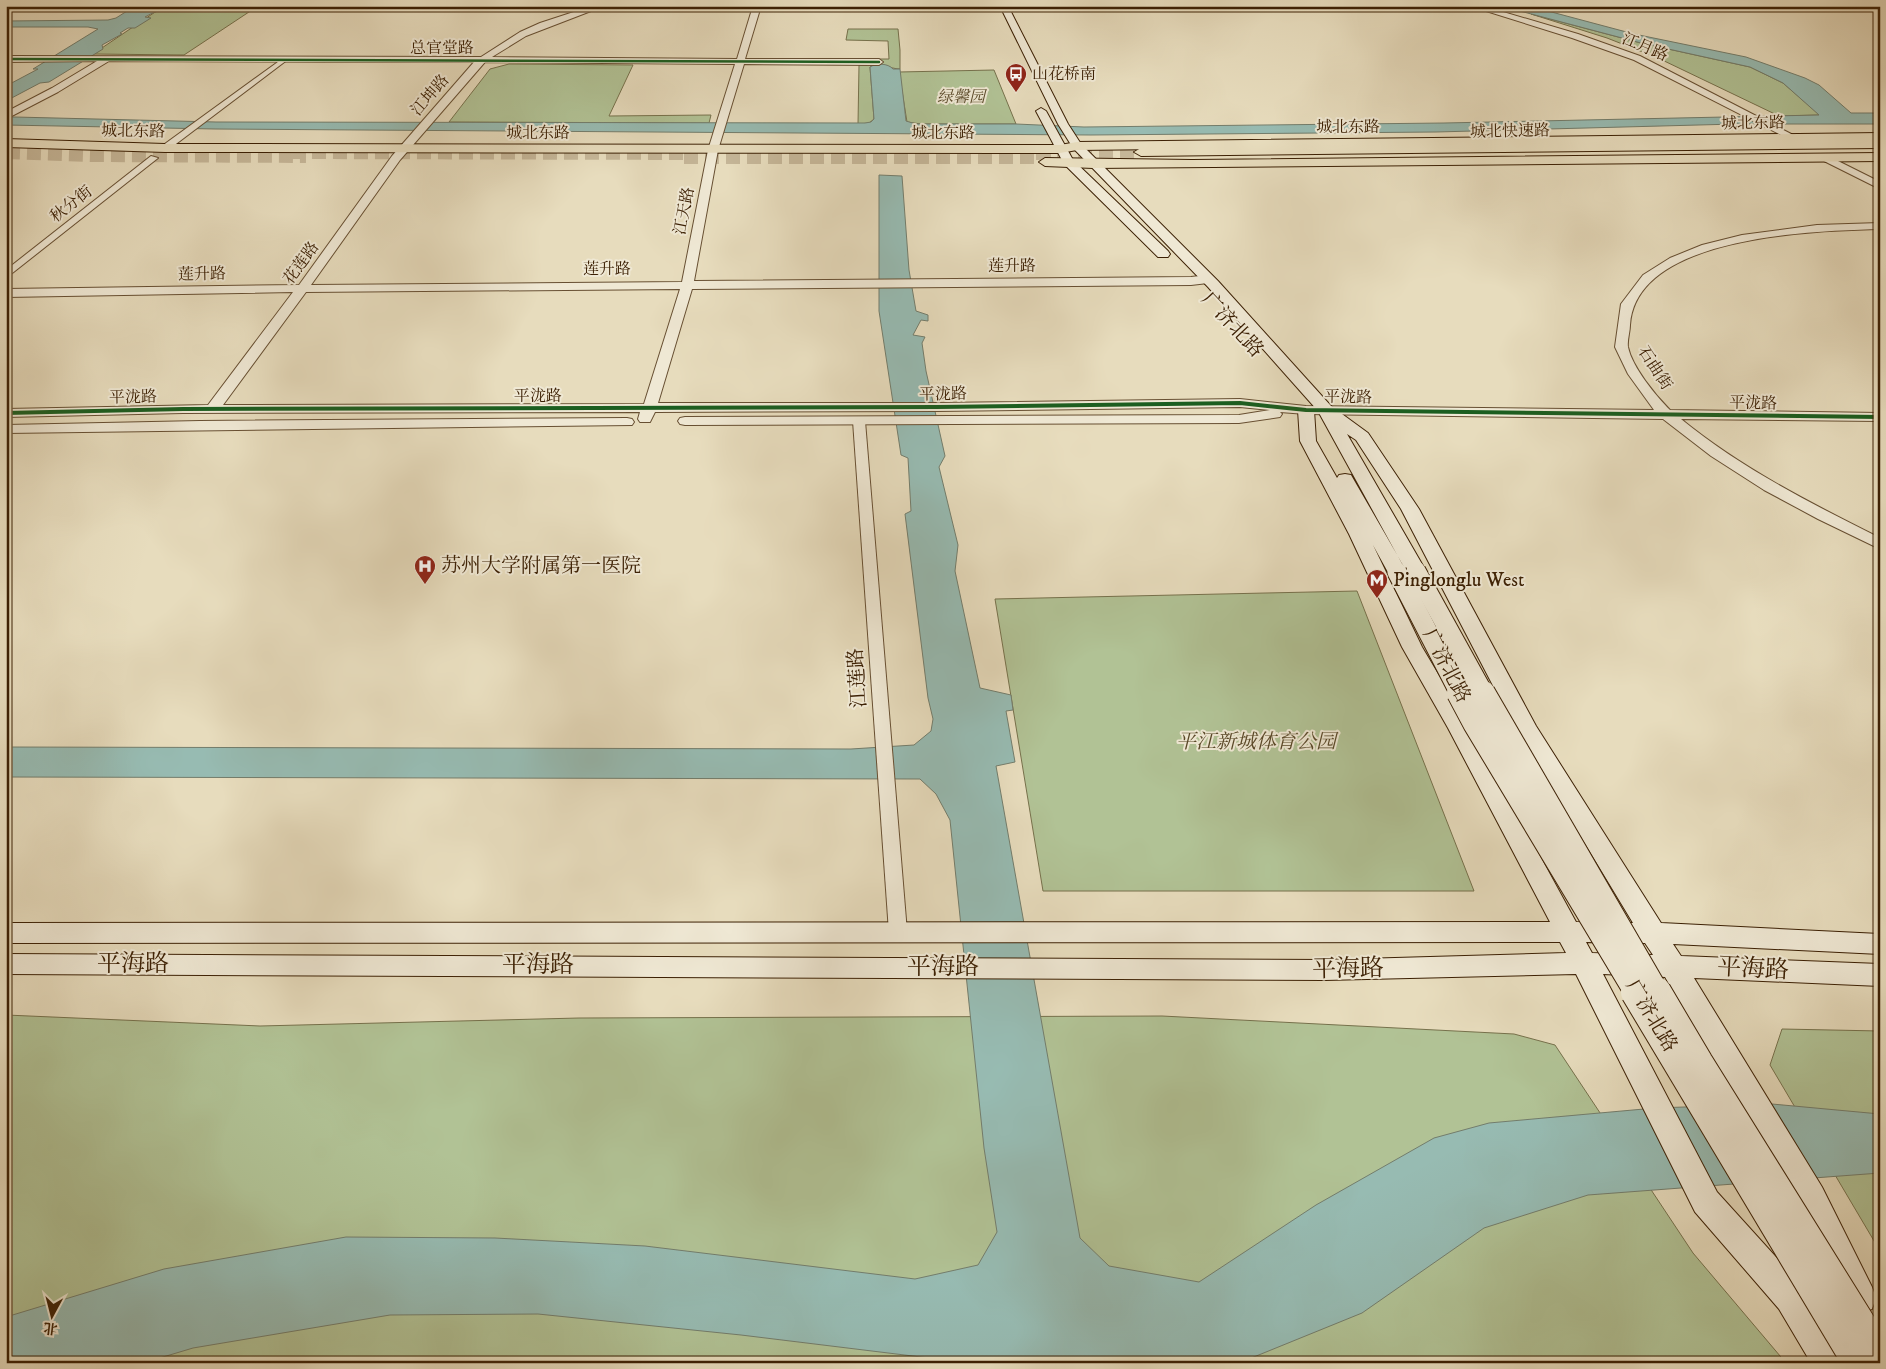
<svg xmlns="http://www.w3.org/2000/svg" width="1886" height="1369" font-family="'IM FELL DW Pica','Noto Serif SC',serif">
  <rect width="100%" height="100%" fill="#e7dcbd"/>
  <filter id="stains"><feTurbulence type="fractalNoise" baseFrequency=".004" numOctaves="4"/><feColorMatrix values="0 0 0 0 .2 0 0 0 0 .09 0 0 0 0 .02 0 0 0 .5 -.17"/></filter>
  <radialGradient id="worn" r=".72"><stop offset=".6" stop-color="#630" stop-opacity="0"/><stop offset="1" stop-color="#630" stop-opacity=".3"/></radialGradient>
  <g fill="#b1c295" stroke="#76714c">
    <polygon points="164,6 258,6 184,55 93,54"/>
    <polygon points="1531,14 1641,43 1750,67 1783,83 1820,115 1779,116 1658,58 1607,38"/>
    <path d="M848,29H898L900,50V69C889,69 881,61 870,67L874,119L869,123L858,124L859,65H867L868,59H889L888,41L846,40Z"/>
    <polygon points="509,64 633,65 609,116 711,115 709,123 449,122 490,69"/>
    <polygon points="994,70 1016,124 921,124 907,122 899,72"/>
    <polygon points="1357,591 1474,891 1043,891 995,599"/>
    <polygon points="6,1015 260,1026 579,1018 1162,1016 1514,1034 1555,1045 1693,1253 1786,1363 6,1363"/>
    <polygon points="1782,1029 1880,1031 1880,1251 1770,1065"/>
  </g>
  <g fill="#97bbb2" stroke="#737d6c">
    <path d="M135,6H169C160,11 153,12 145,17L151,18L135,28H128L120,33L122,34L102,45L103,49L49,82L40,83L6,101V86L38,69H33L98,29L88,27H6V21L108,20L116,18Z"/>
    <path d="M1501,6H1529L1634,34L1746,57L1805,78L1819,85L1851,113H1880V124H1736L1436,132L1091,135L215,129L6,125V117H15L216,122L865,123L871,122L874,119L870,67C876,63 888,63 893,69H900L906,121L916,124H1016L1084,127L1444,123L1819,115L1783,83L1750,67L1641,43Z"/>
    <polygon points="879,175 902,176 909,270 916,311 928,315 928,321 921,320 913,335 925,337 922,343 926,371 945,456 939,467 958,545 955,571 980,688 1011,695 1013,710 1006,711 1015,762 996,766 1080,1238 1109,1266 1199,1282 1316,1205 1434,1138 1489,1123 1655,1108 1772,1104 1880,1114 1880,1173 1588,1195 1484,1228 1362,1313 1239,1363 970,1363 741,1335 538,1314 390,1315 193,1348 143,1363 6,1363 6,1317 164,1269 346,1237 495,1238 645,1246 915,1279 978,1265 997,1232 984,1148 950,820 936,794 920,779 6,777 7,747 851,749 914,745 931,731 933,719 928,698 905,514 911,511 908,458 901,455 879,311"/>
  </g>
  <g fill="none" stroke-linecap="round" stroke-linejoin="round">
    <g stroke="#c5b698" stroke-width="14" stroke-dasharray="14 7" stroke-linecap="butt">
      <polyline points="6,152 93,155 306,156"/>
      <polyline points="291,152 691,153"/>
      <polyline points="1036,153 1141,152"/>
      <polyline points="684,157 1051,157"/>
    </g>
    <g stroke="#674f32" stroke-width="2">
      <g id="minor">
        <polygon points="282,59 287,60 168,150 162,150 162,146"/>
        <polygon points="151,156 158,158 6,278 6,270"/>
        <polygon points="859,418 865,421 907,932 904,937 898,939 892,937 889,932 853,421"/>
      </g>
    </g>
    <g stroke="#674f32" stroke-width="2">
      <g id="tertiary">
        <path d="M592,6H604L526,36L492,57L737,59L753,6H761L745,59H879L883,62L879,65L744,64L718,150L694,281L1191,277L1208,275L1214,279L1208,283L1191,285L692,289L658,403H937L1240,399L1306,406L1654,410L1628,374L1615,347L1621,304L1643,275L1670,258L1702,245L1742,235L1817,225L1880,223V229C1815,231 1636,235 1630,325C1630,332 1627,340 1628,347C1632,367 1656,396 1670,410L1880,413V421L1681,419C1741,468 1810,503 1880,538V549L1818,519L1764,490L1711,456L1663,419L1306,414L1280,412L1282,414L1280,417L1239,423L685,425L680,424L678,421L680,418L685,417L1239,415L1270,410L1240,407L937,411L655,412L650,422H640L638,419L640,412L183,413L6,417V409L208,405L293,292L6,297V289L299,285L392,156L474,62L109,61L58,92L6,119V112L52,88L97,61L6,62V56L481,57L520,32L540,23ZM485,62L735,64L708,150L682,282L311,285L400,160ZM680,289L644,404L223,405L306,292Z"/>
        <polygon points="1470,6 1483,6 1578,34 1640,56 1799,138 1797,140 1791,140 1634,60 1572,38"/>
        <polygon points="1826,155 1880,182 1880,189 1822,160 1821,158"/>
        <polygon points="627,418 632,419 634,422 632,425 6,433 6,425 200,421"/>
      </g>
    </g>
    <g stroke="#3c2004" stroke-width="2">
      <g id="secondary">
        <path d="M1000,6H1008L1068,124L1081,144L1218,281L1331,406L1368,433L1419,509L1536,726L1661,923L1880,934V954L1673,944L1681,956L1880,964V986L1694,978L1822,1187L1872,1287L1876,1298L1872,1309L1860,1314L1848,1309L1842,1298L1800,1207L1665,977L1603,974L1717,1192L1803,1287L1842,1351L1847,1363H1811L1779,1309L1695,1212L1576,974L1325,980L6,974V954L1325,960L1566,953L1560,942L6,943V923L1550,922L1448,728L1402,647L1349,534L1300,441L1298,410L1300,407H1312L1314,410L1316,441L1337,478L1339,475L1345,474L1351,475L1407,572L1404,576L1397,578L1390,576L1373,545L1422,647L1470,728L1576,922L1633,923L1514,726L1401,509L1356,440L1347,434L1426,571L1423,575L1416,577L1409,575L1406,571L1318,411L1208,287L1073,148L1058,124ZM1586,942L1645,943L1653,955L1592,953Z"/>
        <polygon points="1511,6 1880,6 1880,11 1515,9"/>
        <polygon points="1041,108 1046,111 1073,160 1168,251 1170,254 1168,257 1158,257 1064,164 1036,111"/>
      </g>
    </g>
    <g stroke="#3c2004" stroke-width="2">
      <g id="primary">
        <polygon points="6,6 12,6 6,9"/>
        <polygon points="1880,133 1880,141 1077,150 1060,153 165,152 6,147 6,139 165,144 1060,145 1077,142"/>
        <polygon points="1880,153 1880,161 1093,168 1045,166 1039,162 1045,158 1192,160"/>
      </g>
    </g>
    <g stroke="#3c2004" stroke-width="2">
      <polygon id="trunk" points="1880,140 1880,148 1141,156 1134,152 1141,148"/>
    </g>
    <use href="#minor" fill="#efe8d4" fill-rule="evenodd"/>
    <use href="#tertiary" fill="#efe8d4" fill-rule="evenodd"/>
    <use href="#secondary" fill="#efe8d4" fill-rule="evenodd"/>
    <use href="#primary" fill="#e7dcbd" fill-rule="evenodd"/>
    <use href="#trunk" fill="#e7dcbd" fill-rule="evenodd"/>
    <g stroke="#3c2004" stroke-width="21" stroke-linecap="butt">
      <g id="secondary-bridge-far2">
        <polyline points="1416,571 1484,694"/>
        <polyline points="1397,572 1460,694"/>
      </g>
    </g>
    <g stroke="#3c2004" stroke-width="26" stroke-linecap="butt">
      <g id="secondary-bridge-far1">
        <polyline points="1459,693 1475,723 1637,993"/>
        <polyline points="1483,693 1657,993"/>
      </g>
    </g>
    <g stroke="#3c2004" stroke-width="32" stroke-linecap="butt">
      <g id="secondary-bridge">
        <polyline points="1636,992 1858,1363"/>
        <polyline points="1656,992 1698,1063 1880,1355"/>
      </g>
    </g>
    <use href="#secondary-bridge-far2" stroke="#efe8d4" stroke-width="19"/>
    <use href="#secondary-bridge-far1" stroke="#efe8d4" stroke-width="24"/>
    <use href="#secondary-bridge" stroke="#efe8d4" stroke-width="30"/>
    <g stroke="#efe8d4" stroke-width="4">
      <polyline id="cycleway-far1" points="6,59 879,62"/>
    </g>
    <g stroke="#efe8d4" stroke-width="6">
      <polyline id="cycleway" points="6,413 183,409 937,407 1240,403 1306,410 1880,417"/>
    </g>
    <use href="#cycleway-far1" stroke="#1b5e20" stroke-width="2.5"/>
    <use href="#cycleway" stroke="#1b5e20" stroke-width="4"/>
  </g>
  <defs>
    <g id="bus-pin" transform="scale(1.125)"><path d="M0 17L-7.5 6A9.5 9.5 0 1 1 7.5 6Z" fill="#8f2418" stroke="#efe8d4"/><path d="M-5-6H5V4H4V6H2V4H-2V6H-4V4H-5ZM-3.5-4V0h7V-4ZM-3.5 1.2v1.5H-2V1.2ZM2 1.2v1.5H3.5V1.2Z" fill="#fff"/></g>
    <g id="hospital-pin" transform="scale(1.125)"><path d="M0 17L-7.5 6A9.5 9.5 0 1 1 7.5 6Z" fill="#8f2418" stroke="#efe8d4"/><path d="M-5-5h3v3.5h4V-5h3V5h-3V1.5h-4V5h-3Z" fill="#fff"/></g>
    <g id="metro-pin" transform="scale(1.125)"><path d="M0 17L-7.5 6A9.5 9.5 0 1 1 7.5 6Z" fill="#8f2418" stroke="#efe8d4"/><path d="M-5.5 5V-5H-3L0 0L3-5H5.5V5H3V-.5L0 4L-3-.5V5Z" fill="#fff"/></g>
  </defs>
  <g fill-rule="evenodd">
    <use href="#bus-pin" x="1016" y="74"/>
    <use href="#hospital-pin" x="425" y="566"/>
    <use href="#metro-pin" x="1377" y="580"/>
  </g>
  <g text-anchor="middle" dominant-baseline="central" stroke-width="4" stroke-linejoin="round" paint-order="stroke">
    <g font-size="16" fill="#3c2004" stroke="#efe8d4">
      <text transform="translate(1645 47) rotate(23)">江月路</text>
      <text x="442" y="48">总官堂路</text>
      <text transform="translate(430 95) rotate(-49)">江坤路</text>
      <text transform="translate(1753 123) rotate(-1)">城北东路</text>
      <text x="1348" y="127">城北东路</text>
      <text transform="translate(133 131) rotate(1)">城北东路</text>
      <text transform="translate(1510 131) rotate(-1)">城北快速路</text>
      <text x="538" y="133">城北东路</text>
      <text x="943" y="133">城北东路</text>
      <text transform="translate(71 204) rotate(-38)">秋分街</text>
      <text transform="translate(684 211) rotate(-79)">江天路</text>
      <text transform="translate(301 263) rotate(-54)">花莲路</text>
      <text x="1012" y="266">莲升路</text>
      <text x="607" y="269">莲升路</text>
      <text transform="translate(202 274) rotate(-1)">莲升路</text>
      <text transform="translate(1655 368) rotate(57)">石曲街</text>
      <text transform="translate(943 394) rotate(-1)">平泷路</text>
      <text x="538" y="396">平泷路</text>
      <text transform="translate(133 397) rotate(-1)">平泷路</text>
      <text transform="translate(1348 397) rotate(1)">平泷路</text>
      <text transform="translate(1753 403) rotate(1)">平泷路</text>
    </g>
    <g font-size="16" fill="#3c2004" stroke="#efe8d4" text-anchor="start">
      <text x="1032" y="74">山花桥南</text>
    </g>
    <g font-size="16" font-style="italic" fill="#594828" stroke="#efe8d4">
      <text x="961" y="97">绿馨园</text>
    </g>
    <g font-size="20" fill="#3c2004" stroke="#efe8d4">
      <text transform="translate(1232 325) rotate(47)">广济北路</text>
      <text transform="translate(1446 666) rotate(63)">广济北路</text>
      <text transform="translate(858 678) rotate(-94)">江莲路</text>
      <text transform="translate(1651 1016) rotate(59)">广济北路</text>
    </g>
    <g font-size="20" fill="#3c2004" stroke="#efe8d4" text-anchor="start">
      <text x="441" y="566">苏州大学附属第一医院</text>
      <text x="1393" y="580">Pinglonglu West</text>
    </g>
    <g font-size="20" font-style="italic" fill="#594828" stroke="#efe8d4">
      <text x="1256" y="742">平江新城体育公园</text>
    </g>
    <g font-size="24" fill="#3c2004" stroke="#efe8d4">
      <text x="133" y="964">平海路</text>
      <text x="538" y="965">平海路</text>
      <text x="943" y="967">平海路</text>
      <text transform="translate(1348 969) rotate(-1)">平海路</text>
      <text transform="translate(1753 969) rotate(3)">平海路</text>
    </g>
  </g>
  <rect width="1886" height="1369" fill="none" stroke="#e7dcbd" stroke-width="25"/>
  <rect x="8" y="8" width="1871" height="1354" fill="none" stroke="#3c2004" stroke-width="2.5"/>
  <rect x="12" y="12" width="1861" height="1344" fill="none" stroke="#3c2004"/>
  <g transform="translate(52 1316) rotate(187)" stroke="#efe8d4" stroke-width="4" paint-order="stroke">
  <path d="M0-4L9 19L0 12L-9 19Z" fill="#3c2004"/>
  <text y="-8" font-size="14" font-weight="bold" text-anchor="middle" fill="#3c2004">北</text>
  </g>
  <rect width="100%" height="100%" filter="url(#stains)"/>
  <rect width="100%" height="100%" fill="url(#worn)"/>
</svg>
